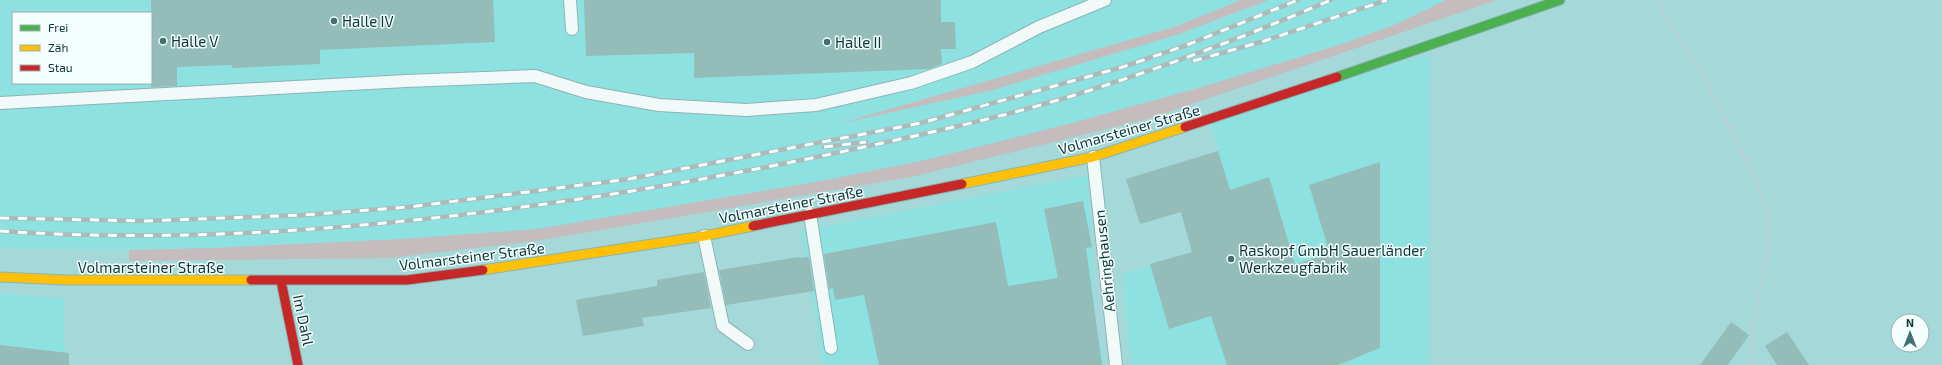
<svg xmlns="http://www.w3.org/2000/svg" width="1942" height="365" font-family="'Exo 2',sans-serif">
  <rect width="100%" height="100%" fill="#a5d8d8"/>
  <g fill="#8ee1e1" fill-rule="evenodd">
    <path d="M0,0H1241L1174,27L846,122L993,90L1176,35L1269,0H1446L1394,25L1339,45L1195,89L1072,123L930,159L827,180L537,229L402,239L211,248L129,250L0,248ZM13,13H151V83H13Z"/>
    <polygon points="1429,54 1428,365 1131,365 1123,274 1192,252 1181,212 1232,196 1209,120"/>
    <polygon points="1088,175 1096,325 1106,365 823,365 801,231"/>
    <polygon points="0,293 64,299 65,365 0,365"/>
  </g>
  <g fill="#c5bcbe">
    <polygon points="1241,0 1269,0 1176,35 993,90 838,124 1174,27"/>
    <polygon points="1446,0 1497,0 1148,119 911,177 537,241 390,258 129,261 129,250 211,248 402,239 537,229 827,180 930,159 1072,123 1195,89 1339,45 1394,25"/>
  </g>
  <g fill="#94bcb8">
    <polygon points="151,0 493,0 495,42 320,50 320,64 232,68 232,65 177,67 177,86 151,87"/>
    <polygon points="584,0 941,0 941,22 955,22 956,49 941,49 942,64 929,69 694,78 694,53 586,56"/>
    <polygon points="1218,151 1230,190 1269,177 1295,264 1330,254 1309,185 1380,162 1380,348 1338,365 1227,365 1211,316 1169,329 1150,264 1192,252 1181,212 1140,224 1126,179"/>
    <polygon points="1083,201 1092,247 1086,248 1102,365 879,365 864,295 835,300 833,288 829,289 824,254 996,222 1008,286 1058,278 1044,209"/>
    <polygon points="799,257 799,258 809,257 814,291 726,305 719,270"/>
    <polygon points="704,272 711,308 642,318 644,326 583,336 576,300 657,286 657,280"/>
    <polygon points="1731,322 1749,335 1728,365 1700,365"/>
    <polygon points="1787,332 1809,365 1777,365 1765,346"/>
    <polygon points="0,345 69,353 69,365 0,365"/>
  </g>
  <g fill="none" stroke-linecap="round" stroke-linejoin="round">
    <g stroke="#8bb4b4" stroke-width="14">
      <g id="lane">
        <polyline points="570,0 572,29"/>
        <polyline points="0,103 406,81 535,76 586,92 659,105 746,110 816,105 911,83 972,62 1039,27 1105,0"/>
        <polyline points="1093,157 1116,365"/>
        <polyline points="810,214 831,348"/>
        <polyline points="704,236 723,326 748,344"/>
      </g>
    </g>
    <g stroke="#8bb4b4" stroke-width="11">
      <polyline id="fast" points="1337,77 1560,0"/>
    </g>
    <g stroke="#8bb4b4" stroke-width="11">
      <g id="slow">
        <polyline points="962,184 1093,157 1185,127"/>
        <polyline points="483,270 704,236 753,226"/>
        <polyline points="0,277 65,280 251,280"/>
      </g>
    </g>
    <g stroke="#8bb4b4" stroke-width="11">
      <g id="jam">
        <polyline points="1185,127 1337,77"/>
        <polyline points="753,226 962,184"/>
        <polyline points="251,280 407,280 483,270"/>
        <polyline points="281,281 298,365"/>
      </g>
    </g>
    <polyline stroke="#becfcf" stroke-width="2.5" stroke-dasharray="4 2" stroke-linecap="butt" points="1657,0 1665,16 1694,60 1741,149 1766,205 1769,245 1753,327 1751,357 1754,365"/>
    <use href="#lane" stroke="#f2f9f9" stroke-width="12"/>
    <use href="#fast" stroke="#4caf50" stroke-width="9"/>
    <use href="#slow" stroke="#ffc107" stroke-width="9"/>
    <use href="#jam" stroke="#c62828" stroke-width="9"/>
    <g stroke="#adbaba" stroke-width="4.5">
      <g id="rail">
        <polyline points="1193,61 1261,42 1387,0"/>
        <polyline points="824,147 866,142"/>
        <polyline points="0,218 145,221 304,215 409,207 629,179 921,123 1123,67 1187,45 1298,0"/>
        <path d="M0,231C205,245 411,225 613,194C708,179 802,161 896,140C956,127 1016,113 1075,95C1162,68 1247,36 1331,0"/>
      </g>
    </g>
    <use href="#rail" stroke="#f5fefe" stroke-width="3" stroke-dasharray="9" stroke-linecap="butt"/>
  </g>
  <g fill="#426f6f" stroke="#f5fefe" stroke-width="1.5">
    <circle cx="334" cy="21" r="4"/>
    <circle cx="163" cy="41" r="4"/>
    <circle cx="827" cy="42" r="4"/>
    <circle cx="1231" cy="259" r="4"/>
  </g>
  <g text-anchor="middle" dominant-baseline="central" stroke-width="3" stroke-linejoin="round" paint-order="stroke">
    <g font-size="15" fill="#0d3737" stroke="#f5fefe" text-anchor="start">
      <text x="342" y="21">Halle IV</text>
      <text x="171" y="41">Halle V</text>
      <text x="835" y="42">Halle II</text>
      <text x="1239" y="250">Raskopf GmbH Sauerländer<tspan x="1239" dy="17">Werkzeugfabrik</tspan></text>
    </g>
    <g font-size="15" fill="#0d3737" stroke="#f5fefe">
      <text transform="translate(1129 129) rotate(-16)">Volmarsteiner Straße</text>
      <text transform="translate(791 204) rotate(-11)">Volmarsteiner Straße</text>
      <text transform="translate(472 256) rotate(-7)">Volmarsteiner Straße</text>
      <text transform="translate(1104 261) rotate(-96)">Aehringhausen</text>
      <text x="151" y="267">Volmarsteiner Straße</text>
      <text transform="translate(304 320) rotate(78)">Im Dahl</text>
    </g>
  </g>
  <rect x="12" y="12" width="140" height="72" fill="#f5fefe" stroke="#98aeae"/>
  <rect x="20" y="25" width="20" height="6" fill="#4caf50" stroke="#98aeae"/>
  <text x="48" y="32" font-size="12" fill="#0d3737">Frei</text>
  <rect x="20" y="45" width="20" height="6" fill="#ffc107" stroke="#98aeae"/>
  <text x="48" y="52" font-size="12" fill="#0d3737">Zäh</text>
  <rect x="20" y="65" width="20" height="6" fill="#c62828" stroke="#98aeae"/>
  <text x="48" y="72" font-size="12" fill="#0d3737">Stau</text>
  <g transform="translate(1910 333)"><circle r="19" fill="#f5fefe" stroke="#98aeae"/>
  <path d="M0-3L7 15L0 10L-7 15Z" fill="#426f6f"/>
  <text y="-6" font-size="11" font-weight="bold" text-anchor="middle" fill="#0d3737">N</text>
  </g>
</svg>
